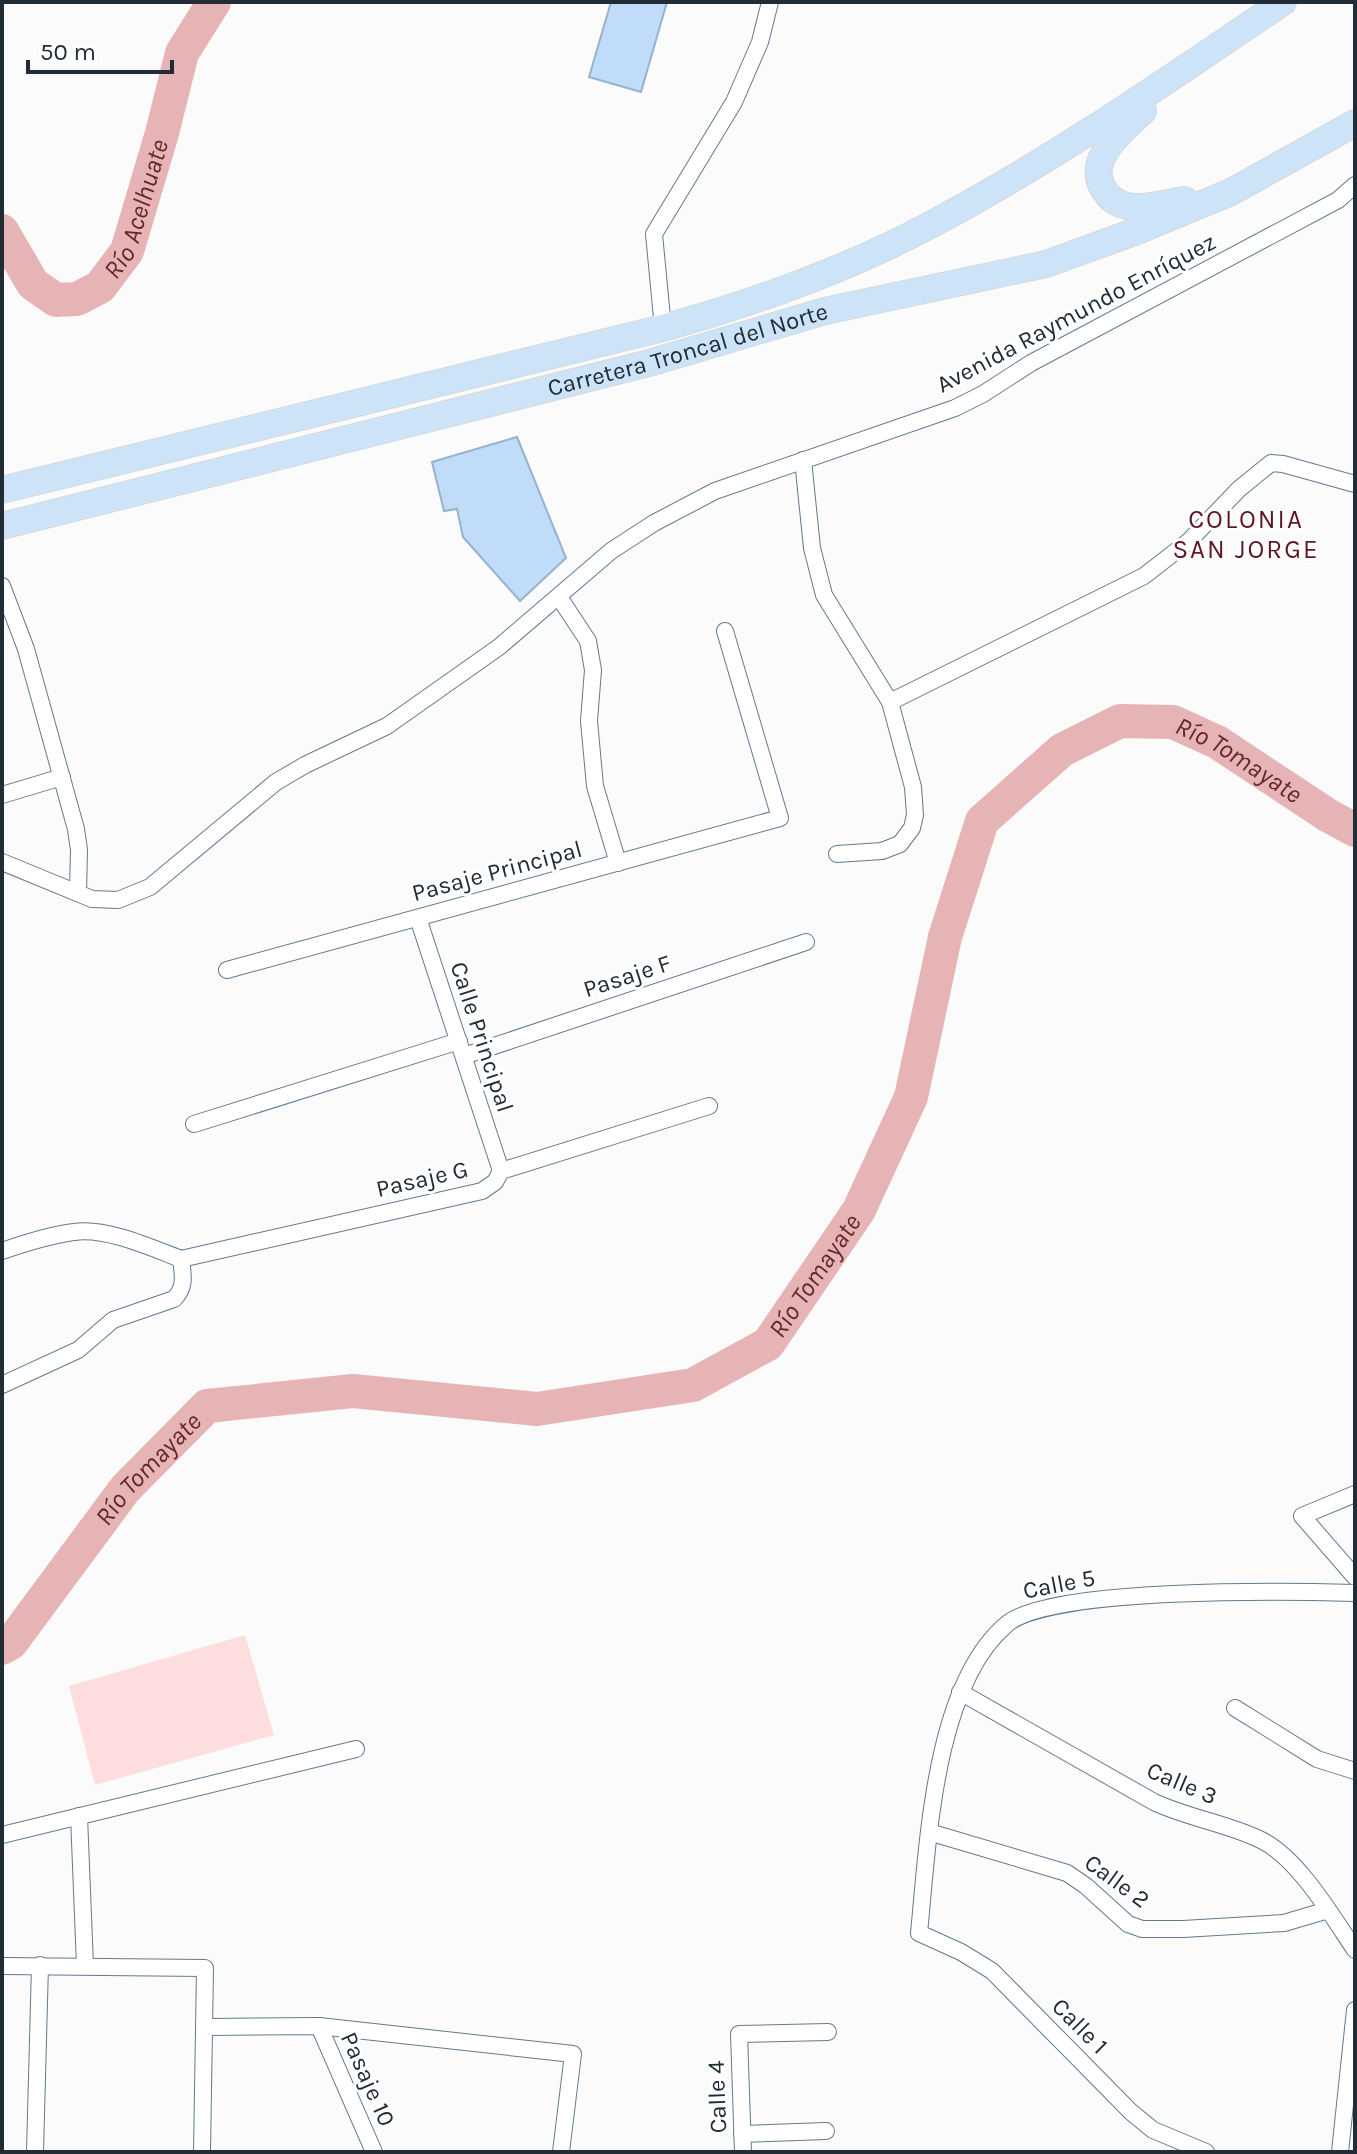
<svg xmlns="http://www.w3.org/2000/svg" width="1357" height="2154" font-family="Karla,sans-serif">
  <rect width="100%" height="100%" fill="#fbfbfb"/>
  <polygon fill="#fddddd" points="245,1635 274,1735 95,1785 69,1686"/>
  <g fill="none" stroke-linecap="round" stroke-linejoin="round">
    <g stroke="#e6b4b5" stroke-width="34">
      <path id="s1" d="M2,231L33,284L56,300L77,299L100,287L127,251L162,133L182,53L214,2"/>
      <path id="s2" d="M2,1648L11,1643L125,1489L207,1406L353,1391L537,1409L693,1385L768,1344L859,1210L911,1097L945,937L982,821L1062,750L1120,721L1173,722L1217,742L1329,816L1355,830"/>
    </g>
  </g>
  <g fill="#c0dcf8" stroke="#96b2cd" stroke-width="2">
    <polygon points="611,2 667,2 641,92 589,77"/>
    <polygon points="517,437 566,558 520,601 463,537 457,509 444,511 432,462"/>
  </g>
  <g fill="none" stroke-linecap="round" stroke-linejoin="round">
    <g stroke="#607a93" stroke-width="18">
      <g id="minor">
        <polyline points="663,328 654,234 734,102 760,42 770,2"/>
        <polyline points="803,460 812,548 824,595 890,702 913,787 915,815 912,828 900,844 882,851 837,854"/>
        <polyline points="2,586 26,649 76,829 79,850 78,893"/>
        <polyline points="559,597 588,641 593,670 589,721 595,786 618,863"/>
        <polyline points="890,702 1144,576 1189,541 1239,489 1271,463 1283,464 1355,484"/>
        <polyline points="2,795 62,777"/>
        <polyline points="2,862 92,899 118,900 150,887 276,782 305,765 387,726 499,647 611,551 654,523 715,491 955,408 983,394 1031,363 1338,200 1355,185"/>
        <polyline points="418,918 501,1171"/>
        <polyline points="227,970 780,818 725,631"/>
        <polyline points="464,1056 806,942"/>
        <polyline points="194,1124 459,1041"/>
        <path d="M2,1251C25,1243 50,1235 74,1232C106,1227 152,1248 181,1259"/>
        <polyline points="181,1259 482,1191 495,1182 501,1171 709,1106"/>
        <path d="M2,1385L78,1350L113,1320L174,1299C186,1287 183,1275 181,1259"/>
        <polyline points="1355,1494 1302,1516 1355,1577"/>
        <path d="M960,1692L1154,1802C1188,1818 1225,1823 1259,1839C1297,1856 1332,1916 1355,1950"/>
        <polyline points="1235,1708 1317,1759 1355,1771"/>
        <polyline points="79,1816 85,1966"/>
        <polyline points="929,1832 1067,1873 1086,1886 1128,1924 1142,1929 1183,1929 1284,1923 1328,1910"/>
        <polyline points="2,1835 356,1749"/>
        <polyline points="2,1966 205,1968 202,2152"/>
        <polyline points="319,2026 374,2152"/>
        <polyline points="206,2027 319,2026 573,2054 561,2152"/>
        <polyline points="742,2134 826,2131"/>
        <polyline points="35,2152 40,1965"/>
        <polyline points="743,2152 739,2034 828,2032"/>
        <path d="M1206,2152L1153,2130L1131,2112L992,1971L961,1952L919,1933C928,1843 934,1685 1007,1624C1050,1587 1291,1591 1355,1593"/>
        <polyline points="1340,2152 1355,2010"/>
      </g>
    </g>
    <g stroke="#d7d9db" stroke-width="28">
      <g id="primary">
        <path d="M1143,111C1122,131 1081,162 1107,194C1113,202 1125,207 1135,207C1151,208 1169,202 1185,200"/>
        <path d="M2,490L663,328C756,302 849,269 934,223C1056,158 1169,79 1283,2"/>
        <path id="s3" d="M2,526L649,363L825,311L1046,264L1137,231L1231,192L1355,123"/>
      </g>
    </g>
    <use href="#minor" stroke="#fff" stroke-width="16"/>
    <use href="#primary" stroke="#cde3f8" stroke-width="26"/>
  </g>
  <g text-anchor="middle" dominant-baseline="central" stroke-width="6" stroke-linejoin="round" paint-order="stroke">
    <g font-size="24" fill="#212c36" stroke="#fff">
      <text transform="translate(1076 313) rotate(-28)">Avenida Raymundo Enríquez</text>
      <text stroke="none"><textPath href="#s3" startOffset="708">Carretera Troncal del Norte</textPath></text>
      <text transform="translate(497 871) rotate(-15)">Pasaje Principal</text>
      <text transform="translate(627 976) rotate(-18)">Pasaje F</text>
      <text transform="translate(482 1037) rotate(72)">Calle Principal</text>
      <text transform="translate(422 1179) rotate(-13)">Pasaje G</text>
      <text transform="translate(1059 1584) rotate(-11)">Calle 5</text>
      <text transform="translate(1182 1783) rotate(23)">Calle 3</text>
      <text transform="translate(1117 1881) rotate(36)">Calle 2</text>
      <text transform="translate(1080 2026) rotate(45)">Calle 1</text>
      <text transform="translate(368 2079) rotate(66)">Pasaje 10</text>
      <text transform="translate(717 2097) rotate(-92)">Calle 4</text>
    </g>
    <g font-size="26" font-style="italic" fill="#64272d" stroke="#fff">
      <text stroke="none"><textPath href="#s1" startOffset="224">Río Acelhuate</textPath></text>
      <text stroke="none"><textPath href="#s2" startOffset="1766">Río Tomayate</textPath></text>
      <text stroke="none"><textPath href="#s2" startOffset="976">Río Tomayate</textPath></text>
      <text stroke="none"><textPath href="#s2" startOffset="232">Río Tomayate</textPath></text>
    </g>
    <g font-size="26" letter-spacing="2" fill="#5d1821" stroke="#fff">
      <text x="1246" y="519">COLONIA<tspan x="1246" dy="30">SAN JORGE</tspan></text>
    </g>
  </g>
  <rect width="1357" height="2154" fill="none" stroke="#212c36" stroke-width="8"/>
  <path d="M28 60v12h144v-12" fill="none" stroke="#212c36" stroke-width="4"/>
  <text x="40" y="60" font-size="24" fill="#212c36" stroke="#ffffff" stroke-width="6" paint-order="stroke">50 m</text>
</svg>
